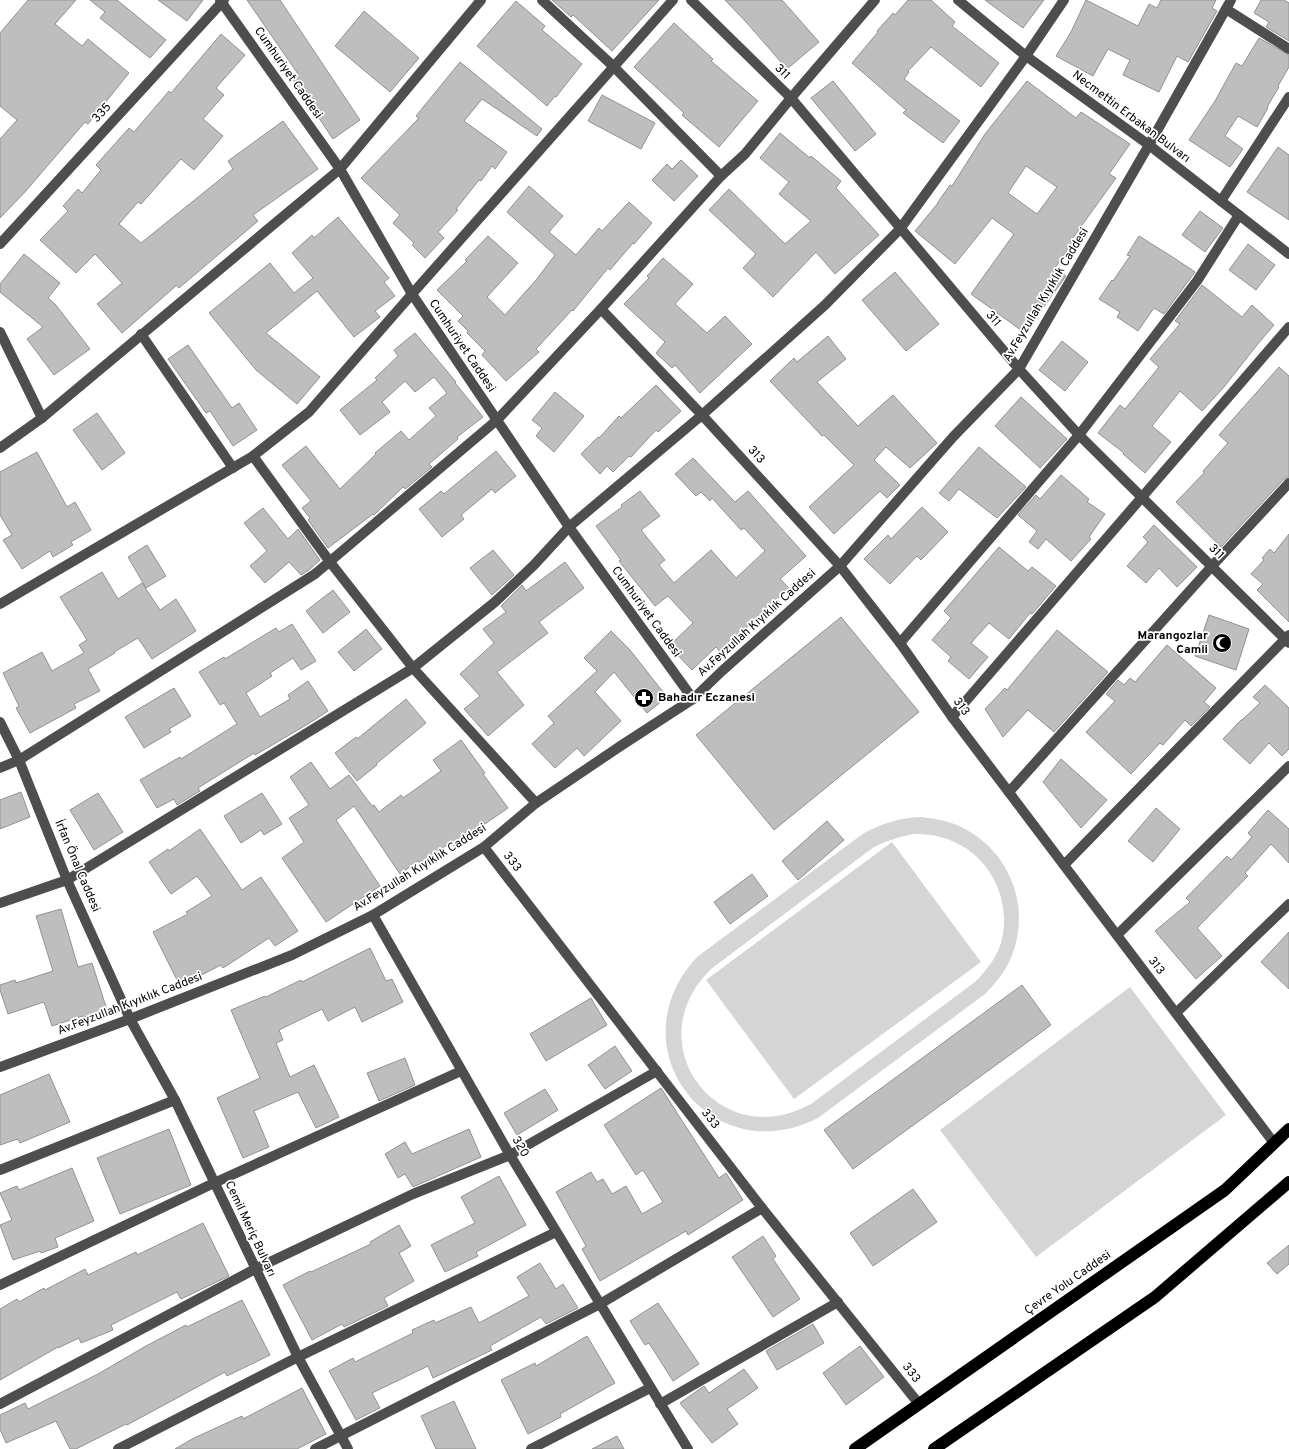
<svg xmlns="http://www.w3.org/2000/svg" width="1289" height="1449" font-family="Overpass,sans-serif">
  <rect width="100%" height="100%" fill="#fff"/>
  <g fill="#d5d5d5" fill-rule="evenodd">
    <path d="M921,817C936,819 951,821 965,829C1012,854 1032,911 1010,960C1004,973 995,984 985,994L818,1118C710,1173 614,1046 697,957L864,833C883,823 900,818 921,817ZM913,834C922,834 931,834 940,837C985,848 1012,894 1002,939C998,956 987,970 975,982L811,1104C719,1155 635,1043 711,969L874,847C887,841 898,837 913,834Z"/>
    <polygon points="892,842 981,962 794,1099 706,980"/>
    <polygon points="1130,987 1226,1115 1036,1257 940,1130"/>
  </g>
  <g fill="#bebebe" stroke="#929292" fill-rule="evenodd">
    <polygon points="28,0 76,0 55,24 82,46 88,39 129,73 88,124 85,122 25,192 0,218 0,139 17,120 0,106 0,33"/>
    <polygon points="90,0 117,0 166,40 150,58 100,18 105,12"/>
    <polygon points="158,0 203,0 187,21"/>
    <polygon points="247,0 280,0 360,120 333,139 292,78 298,74"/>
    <polygon points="552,0 659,0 612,51 573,15 571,17"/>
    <polygon points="725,0 782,0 819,42 787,69 747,23"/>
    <polygon points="908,0 931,0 955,22 952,26 999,63 981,87 931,47 908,71 909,72 904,79 960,121 943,143 903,113 906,110 852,63 878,32 877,31 893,13 895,15"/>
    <polygon points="985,0 1044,0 1023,28"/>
    <polygon points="1086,0 1138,26 1149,4 1157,8 1161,0 1216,0 1212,8 1217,11 1188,62 1177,56 1159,92 1123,75 1130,60 1108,49 1093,76 1056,56 1071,32"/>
    <polygon points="1261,0 1284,0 1289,3 1289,41 1266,27 1269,22 1254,13"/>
    <polygon points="516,1 545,26 542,30 582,64 556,97 555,96 547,106 477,46"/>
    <polygon points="364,11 419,58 390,92 335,46"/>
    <polygon points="674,23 713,59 711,61 758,101 719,147 682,115 684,113 634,67"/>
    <polygon points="221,34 245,55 216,88 224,95 203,119 223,136 194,170 181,159 141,204 138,202 119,224 141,243 233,169 228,161 283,121 318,169 253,215 258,221 179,288 177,285 122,333 97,304 122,283 95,254 76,273 40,240 68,211 63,206 78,189 82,193 101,170 96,165 129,128 134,132 169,91 171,93"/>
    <polygon points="1259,38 1289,55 1289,67 1278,86 1279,87 1267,107 1268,108 1257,127 1238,116 1225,136 1243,149 1230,167 1189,140 1215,101 1236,63 1242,66"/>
    <polygon points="460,62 542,129 537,136 482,99 464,121 507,152 495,169 492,166 481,181 479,180 456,209 458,210 438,232 444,238 425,258 412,245 414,243 393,223 400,215 361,178 419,118 416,116"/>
    <polygon points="833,81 876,134 855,151 811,98"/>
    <path d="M1027,81L1076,118L1081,112L1130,144L1109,174L1116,178L1072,239L1074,240L1055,268L1066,276L1025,333L971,294L1014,234L992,218L955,264L915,231L938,203V202L950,185L952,186L985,134ZM1026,166L1057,187L1037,214L1008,193Z"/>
    <polygon points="602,95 655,123 641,149 588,121"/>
    <polygon points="780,133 810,158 811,156 841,181 836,188 879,235 835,274 816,252 773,297 743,268 756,254 709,210 729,189 785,244 811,221 779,194 789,182 760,158"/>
    <polygon points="1278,147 1289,155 1289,220 1247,192"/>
    <polygon points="681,160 698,176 674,201 652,180 667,164 672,169"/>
    <polygon points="529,186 563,216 549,232 576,255 599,228 602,231 629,202 652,223 634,244 633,243 610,270 608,268 573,311 572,310 536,349 539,352 506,381 482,355 485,351 467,333 468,331 458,321 463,316 437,290 467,261 465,260 488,236 518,263 487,297 505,315 536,280 555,255 507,212"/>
    <polygon points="1200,211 1223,228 1205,252 1182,235"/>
    <polygon points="338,217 389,278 384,282 395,296 375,311 380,317 354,337 317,291 266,333 320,377 297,404 256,370 209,313 270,263 294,293 313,278 292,253 312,235 314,238"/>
    <polygon points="1139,236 1171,256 1195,272 1164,314 1154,308 1138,331 1117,317 1120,312 1099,299 1112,280 1113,281 1130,256 1127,255"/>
    <polygon points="1248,244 1275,265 1256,290 1229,270"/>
    <polygon points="24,254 60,283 48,298 55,304 90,349 54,375 27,339 43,327 0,292 0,284"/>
    <polygon points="663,258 693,284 675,304 707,333 725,316 752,344 700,393 675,365 672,368 656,353 665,342 624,304 649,278 647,276"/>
    <polygon points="895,272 939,324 906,351 862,300"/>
    <polygon points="1202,285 1242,317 1252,305 1274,325 1257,345 1224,387 1202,411 1180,391 1152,426 1171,442 1145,473 1123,454 1124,453 1098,433 1120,405 1125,409 1159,367 1150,359 1180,324 1175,321"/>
    <polygon points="415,333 456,382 455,383 483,417 457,437 458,439 429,464 432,467 405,489 403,487 374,515 373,514 328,548 308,520 310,518 302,508 311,501 282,465 306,446 340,489 376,454 375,453 401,431 409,440 436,416 429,408 447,393 434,377 415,392 405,381 382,402 390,412 360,435 340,410 377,380 375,378 398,356 394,350"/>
    <polygon points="828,336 846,359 817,382 858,426 893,395 937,443 910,468 886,447 874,460 900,485 887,498 880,491 834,534 809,507 854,465 824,435 822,436 770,381 794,358 797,362"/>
    <polygon points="1062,341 1088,362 1065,391 1039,370"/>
    <polygon points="188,345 232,408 239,403 257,430 233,446 210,411 206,413 168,359"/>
    <polygon points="1279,367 1289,376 1289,477 1284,479 1221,547 1176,502 1204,473 1203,471 1228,443 1219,435"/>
    <polygon points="656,385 681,411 658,432 656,430 631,457 629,456 613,472 607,466 600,474 581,454 598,437 599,438 619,416 621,418"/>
    <polygon points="555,392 584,416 554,452 536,436 542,428 532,420"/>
    <polygon points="1021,397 1067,439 1040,468 995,426"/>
    <polygon points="97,413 125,453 102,470 73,430"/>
    <polygon points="979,447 1026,487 997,518 959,489 949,501 939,493"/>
    <polygon points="496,451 516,476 495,493 492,489 461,515 464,519 442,537 419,509 441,491 444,494"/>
    <polygon points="37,452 67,507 75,502 91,530 71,542 73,545 53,557 50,551 22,569 3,540 12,535 0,515 0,472"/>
    <polygon points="693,458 735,502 748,491 806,556 780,579 789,588 739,634 741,636 722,654 716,647 692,670 669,646 693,623 668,596 655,606 619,561 621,560 596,526 622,507 621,505 640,491 660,516 641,530 665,560 659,565 674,583 711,550 736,578 765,551 744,528 741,530 712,498 710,501 701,492 696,496 675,474"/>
    <polygon points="1061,475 1089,499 1087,502 1105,514 1089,537 1091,539 1071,561 1046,539 1038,549 1029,542 1037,531 1018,515 1036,495 1040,499"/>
    <polygon points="922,507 948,532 921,560 917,556 890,584 864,559 888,535 891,539"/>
    <polygon points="263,508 288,539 298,529 320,560 309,570 301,575 289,562 265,583 250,566 267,551 244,523"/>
    <polygon points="1154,525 1197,567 1177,587 1159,568 1146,583 1127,566 1148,542 1143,537"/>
    <polygon points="1289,534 1289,622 1257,590 1263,584 1251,574 1264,560 1262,558 1270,549 1274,553"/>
    <polygon points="147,545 166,576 146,588 128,557"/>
    <polygon points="999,547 1028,571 1032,567 1056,586 1032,614 1030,613 1009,639 989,623 971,643 988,657 969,679 948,661 951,657 932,640 951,618 944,611"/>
    <polygon points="493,550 514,575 492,595 470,568"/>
    <polygon points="565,562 584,588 539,622 548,633 497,672 524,705 488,736 464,709 480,696 460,674 494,643 483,629 506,612 501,606 522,585 526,591"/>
    <polygon points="102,572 118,599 142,583 160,610 176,599 196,631 152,659 138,638 114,652 115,653 88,669 100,691 74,704 76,708 30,733 16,708 19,706 3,673 42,652 52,671 84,653 79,645 87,640 60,597"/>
    <polygon points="333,590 350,612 323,633 306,611"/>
    <polygon points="1209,615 1249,629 1236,670 1195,656"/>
    <polygon points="841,617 919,712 774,830 696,735"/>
    <polygon points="292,624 316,661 301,670 293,658 270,673 272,676 246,693 260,717 290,699 288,695 308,681 328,711 308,724 255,755 254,753 198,788 200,791 177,805 174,799 157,808 140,780 180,757 181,759 237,724 224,703 220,705 199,672 224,657 225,659 276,628 279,632"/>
    <polygon points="366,629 382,649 354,671 338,652"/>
    <polygon points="1057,630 1108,672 1054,732 1028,710 1003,737 985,709 1005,688 1007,690"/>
    <polygon points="611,631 630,650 667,697 647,713 614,672 595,692 621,721 584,756 577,748 555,768 532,744 554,723 548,716 597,671 584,658"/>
    <polygon points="1167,645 1216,688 1204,702 1210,707 1191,726 1185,720 1163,745 1160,743 1131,774 1086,732 1115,701 1106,694 1118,680 1124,685 1130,678 1135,682"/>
    <polygon points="1265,685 1289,708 1289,749 1282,756 1269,743 1250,764 1223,739 1241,720 1242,720 1260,703 1253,697"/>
    <polygon points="174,688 191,716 169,729 171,732 144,748 125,717"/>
    <polygon points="406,699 426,723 376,764 377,765 357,781 335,753 356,737 357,739"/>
    <polygon points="461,740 485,773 483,774 508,808 453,846 451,842 421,864 418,861 400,874 354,806 336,820 380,886 326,922 282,858 304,842 289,818 309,805 290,777 311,762 330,789 349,775 372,806 374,805 379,812 401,795 403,798 441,771 433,760"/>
    <polygon points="1061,759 1107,800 1081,828 1043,782"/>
    <polygon points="21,792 30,817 0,829 0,800"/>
    <polygon points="98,793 123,832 94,850 70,810"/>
    <polygon points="262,793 282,824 264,835 261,830 241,843 224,816"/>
    <polygon points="1156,808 1180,829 1153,862 1128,841"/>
    <polygon points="1268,810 1289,829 1289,863 1271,844 1245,873 1248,876 1197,928 1222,956 1196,979 1155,931 1190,902 1186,898 1227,856 1231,860 1252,837 1248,833"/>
    <polygon points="827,821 844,840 798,880 782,861"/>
    <polygon points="200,829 242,890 261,877 298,931 275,946 269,938 223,968 221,965 180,986 153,932 188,914 186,912 212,896 197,876 171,894 149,862 168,849 169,851"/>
    <polygon points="752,874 768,896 730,924 714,902"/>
    <polygon points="61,909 78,967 92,963 107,1010 84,1017 83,1016 52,1026 44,1002 8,1014 0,990 0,985 15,980 16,983 53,971 36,916"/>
    <polygon points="1289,932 1289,989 1261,962"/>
    <polygon points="370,948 386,981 392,979 403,1002 362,1022 355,1007 328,1021 322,1009 279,1030 283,1040 276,1043 290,1077 314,1065 339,1117 316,1128 298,1092 254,1111 269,1147 243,1158 217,1098 260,1078 231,1010 265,996 266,997 301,980 302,982"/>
    <polygon points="1022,985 1051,1025 853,1169 824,1130"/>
    <polygon points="591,998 607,1025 546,1061 530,1034"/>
    <polygon points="615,1046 632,1071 605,1089 588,1065"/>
    <polygon points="405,1058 415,1085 379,1101 367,1073"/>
    <polygon points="49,1074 70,1122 20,1143 18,1139 0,1145 0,1095"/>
    <polygon points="661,1088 719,1178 726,1173 743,1200 688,1235 686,1231 600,1281 582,1249 586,1246 556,1192 591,1172 597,1182 603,1179 612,1194 626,1186 642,1214 663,1202 643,1170 636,1175 604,1125"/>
    <polygon points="545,1089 558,1110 517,1135 504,1113"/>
    <polygon points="169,1129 191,1185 120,1214 97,1158"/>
    <polygon points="469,1129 481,1157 413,1187 405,1174 398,1178 385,1154 405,1142 412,1154"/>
    <polygon points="72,1168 94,1221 55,1238 58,1247 41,1253 40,1251 13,1260 0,1225 12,1220 0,1193 17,1186 19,1190"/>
    <polygon points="499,1176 526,1225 476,1252 478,1256 445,1272 431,1245 475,1223 461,1197"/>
    <polygon points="913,1189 937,1222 873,1266 850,1233"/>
    <polygon points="203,1223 229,1276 181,1299 177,1292 111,1325 113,1330 81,1343 79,1338 58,1348 58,1347 0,1380 0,1309 17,1299 19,1302 44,1288 45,1290 85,1269 88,1275 136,1252 137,1255"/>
    <polygon points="399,1225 411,1246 399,1253 414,1281 384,1298 388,1306 344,1327 342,1324 312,1340 283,1285 310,1271 311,1272 371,1244 370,1242"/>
    <polygon points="763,1236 776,1256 773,1259 800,1299 773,1317 732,1257"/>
    <polygon points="1289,1245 1289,1264 1277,1274 1267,1263"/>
    <polygon points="540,1263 556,1289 563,1284 578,1308 546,1324 541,1317 490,1346 492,1350 433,1378 428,1366 372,1393 380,1408 356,1420 329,1371 353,1358 355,1362 413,1333 412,1330 434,1320 435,1323 471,1307 479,1323 529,1296 517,1277"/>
    <polygon points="242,1300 270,1355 227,1376 225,1372 127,1425 126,1424 76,1449 70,1449 56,1421 6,1443 0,1429 0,1415 25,1403 28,1409 98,1374 146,1346 186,1325 187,1327"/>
    <polygon points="658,1303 699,1364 673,1381 649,1343 645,1345 630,1321"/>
    <polygon points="813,1324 824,1343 777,1370 766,1351"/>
    <polygon points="587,1336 615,1383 560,1414 561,1417 528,1434 501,1380 535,1363 536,1366"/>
    <polygon points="860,1346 884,1377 846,1405 823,1373"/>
    <polygon points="744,1369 758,1388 727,1409 738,1424 712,1443 680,1403 704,1386 709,1393"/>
    <polygon points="302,1388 326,1434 297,1449 175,1449 192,1439 242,1416 243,1419"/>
    <polygon points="454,1401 476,1449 436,1449 421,1416"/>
    <polygon points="617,1436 624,1449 592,1449"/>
  </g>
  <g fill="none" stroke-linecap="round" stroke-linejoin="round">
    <g stroke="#4e4e4e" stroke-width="10">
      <polyline points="220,0 340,169 412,294 569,527 693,699"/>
      <polyline points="542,0 613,66 721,176"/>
      <polyline points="691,0 791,98 1019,369 1079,435 1289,643"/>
      <polyline points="958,0 1026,56 1149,145 1289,254"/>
      <polyline points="1226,9 1289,49"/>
      <polyline points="1221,201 1289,97"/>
      <polyline points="0,244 224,0"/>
      <polyline points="601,309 702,415 840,566 900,643 952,717 1274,1143"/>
      <polyline points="0,332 42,418"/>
      <polyline points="141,334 233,468"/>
      <polyline points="0,448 42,418 340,169 481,0"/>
      <polyline points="253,456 330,562 413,668 536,803"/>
      <polyline points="0,604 253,456 309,412 412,294 673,0"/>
      <polyline points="900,643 1079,435 1197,281 1239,215"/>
      <polyline points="952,717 1289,327"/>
      <polyline points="0,722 19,760 67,880 130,1019 175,1100 298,1357 348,1449"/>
      <polyline points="0,768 19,760 315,574 497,420 601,309 721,176 745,154 791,98 875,0"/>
      <polyline points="1009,792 1212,566 1289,483"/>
      <polyline points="484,847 762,1208 919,1404"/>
      <polyline points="1064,865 1289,635"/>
      <polyline points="0,903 67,880 413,668 495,602 534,565 569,527 702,415 825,305 900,229 1026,56 1064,0"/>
      <polyline points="373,915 510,1155 688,1449"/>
      <polyline points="1117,935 1289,766"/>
      <polyline points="1176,1013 1289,904"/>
      <polyline points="0,1067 130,1019 292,955 373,915 484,847 536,803 622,745 693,699 722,671 840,566 953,437 1019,369 1149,145 1231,0"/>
      <polyline points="0,1170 175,1100"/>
      <polyline points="0,1285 214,1183 461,1071"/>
      <polyline points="0,1404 255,1269 413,1194 510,1155 657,1071"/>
      <polyline points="660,1404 838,1302"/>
      <polyline points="118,1449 298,1357 556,1232"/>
      <polyline points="315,1449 600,1304 762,1208"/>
      <polyline points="531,1449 650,1388"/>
    </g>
    <g stroke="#000" stroke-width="12">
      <polyline points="855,1449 1225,1190 1289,1129"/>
      <polyline points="934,1449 1155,1297 1289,1182"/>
    </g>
  </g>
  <defs>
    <g id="mosque-disc" transform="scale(1)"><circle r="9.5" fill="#000" stroke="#fff"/><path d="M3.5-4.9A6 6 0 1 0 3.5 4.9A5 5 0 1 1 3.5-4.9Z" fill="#fff"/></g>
    <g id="pharmacy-disc" transform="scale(1)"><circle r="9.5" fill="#000" stroke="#fff"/><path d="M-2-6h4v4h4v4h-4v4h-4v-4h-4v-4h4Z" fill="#fff"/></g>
  </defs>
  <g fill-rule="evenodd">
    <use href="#mosque-disc" x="1222" y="643"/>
    <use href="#pharmacy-disc" x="644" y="698"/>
  </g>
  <g text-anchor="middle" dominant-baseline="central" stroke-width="3.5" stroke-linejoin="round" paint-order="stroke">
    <g font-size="12" fill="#000" stroke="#fff">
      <text transform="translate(782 72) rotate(45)">311</text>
      <text transform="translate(288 73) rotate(55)">Cumhuriyet Caddesi</text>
      <text transform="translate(102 113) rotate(-47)">335</text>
      <text transform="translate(1131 117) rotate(37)">Necmettin Erbakan Bulvarı</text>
      <text transform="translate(1046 295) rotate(-59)">Av.Feyzullah Kıyıklık Caddesi</text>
      <text transform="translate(993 319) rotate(50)">311</text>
      <text transform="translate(462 346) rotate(56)">Cumhuriyet Caddesi</text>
      <text transform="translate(756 455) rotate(48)">313</text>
      <text transform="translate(1216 552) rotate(45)">311</text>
      <text transform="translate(646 612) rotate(54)">Cumhuriyet Caddesi</text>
      <text transform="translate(757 623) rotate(-42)">Av.Feyzullah Kıyıklık Caddesi</text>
      <text transform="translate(961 707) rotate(54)">313</text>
      <text transform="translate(512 862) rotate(52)">333</text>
      <text transform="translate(77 866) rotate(67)">İrfan Önal Caddesi</text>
      <text transform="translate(420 868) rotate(-32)">Av.Feyzullah Kıyıklık Caddesi</text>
      <text transform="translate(1156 966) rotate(53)">313</text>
      <text transform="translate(130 1004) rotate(-21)">Av.Feyzullah Kıyıklık Caddesi</text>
      <text transform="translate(710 1119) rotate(53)">333</text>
      <text transform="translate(520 1147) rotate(60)">320</text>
      <text transform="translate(250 1229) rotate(65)">Cemil Meriç Bulvarı</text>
      <text transform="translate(1068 1283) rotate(-35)">Çevre Yolu Caddesi</text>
      <text transform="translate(911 1373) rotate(52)">333</text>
    </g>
    <g font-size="12" font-weight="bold" fill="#000" stroke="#fff" text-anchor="end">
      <text x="1208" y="636">Marangozlar<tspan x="1208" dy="14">Camii</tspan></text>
      <text x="658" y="698" text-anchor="start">Bahadır Eczanesi</text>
    </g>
  </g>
</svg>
